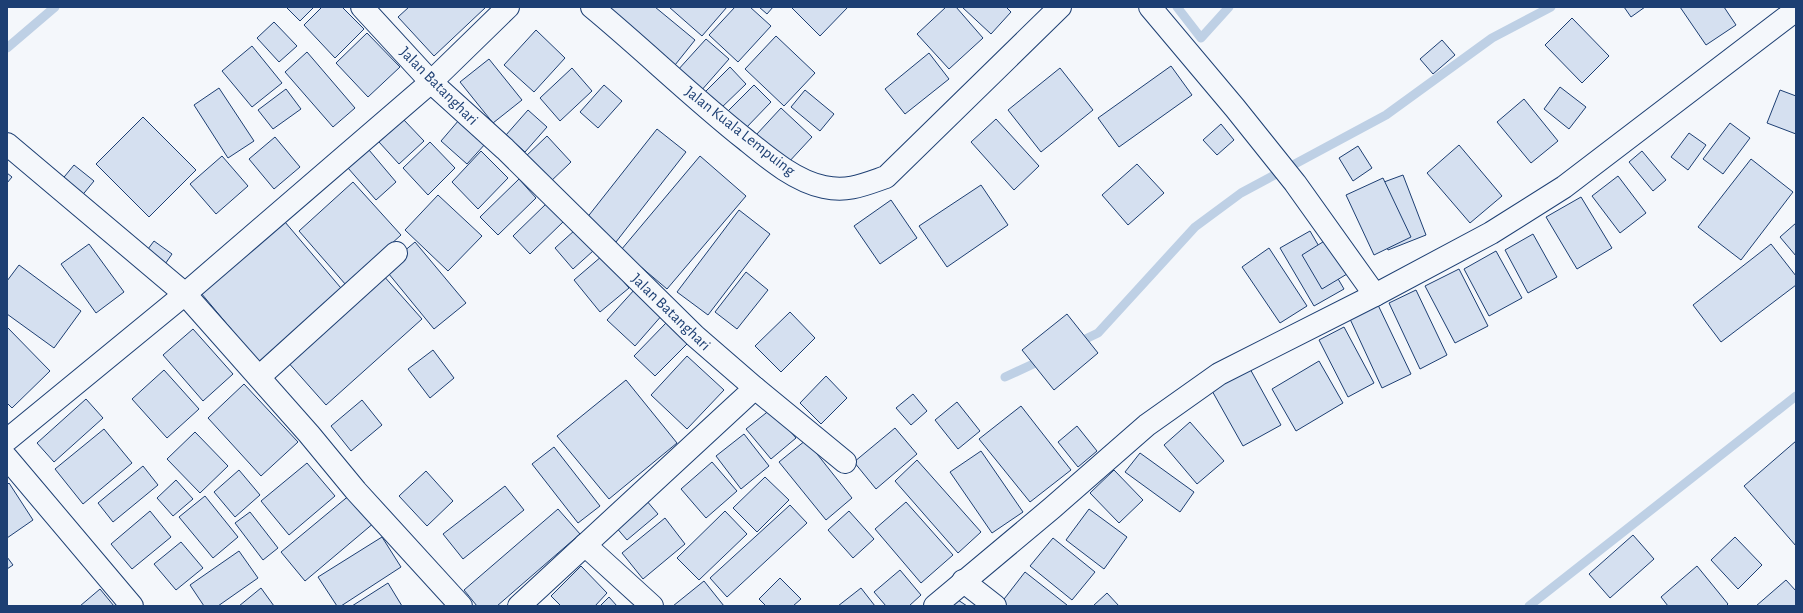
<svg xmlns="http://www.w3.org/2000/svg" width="1803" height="613" font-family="'Alegreya Sans',sans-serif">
  <rect width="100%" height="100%" fill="#f4f7fb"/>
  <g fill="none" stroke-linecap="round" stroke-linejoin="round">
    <g stroke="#bed0e5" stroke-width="9">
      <polyline points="1177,7 1201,38 1229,7"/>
      <polyline points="7,48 55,7"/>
      <polyline points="1075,344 1098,333 1195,227 1241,193 1386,115 1492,38 1551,7"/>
      <polyline points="1005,377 1044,359"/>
      <polyline points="1529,606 1796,396"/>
    </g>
  </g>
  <g fill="#d5e0f0" stroke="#1d3f73">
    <polygon points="286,7 314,7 300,21"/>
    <polygon points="322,7 342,7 364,29 335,58 304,25"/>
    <polygon points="409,7 486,7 434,56 398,17"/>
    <polygon points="606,7 655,7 695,40 675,65"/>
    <polygon points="669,7 727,7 702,36"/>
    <polygon points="735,7 750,7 771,26 738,62 709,35"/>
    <polygon points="759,7 773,7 767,14"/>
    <polygon points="791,7 848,7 820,36"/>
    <polygon points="946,7 956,7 983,38 949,69 917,34"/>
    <polygon points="962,7 1006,7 1011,12 991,34"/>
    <polygon points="1624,7 1645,7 1631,17"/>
    <polygon points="1680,7 1724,7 1736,25 1706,45"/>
    <polygon points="1572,18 1609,56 1582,83 1545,45"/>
    <polygon points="274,22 297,46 279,62 257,38"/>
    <polygon points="536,30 565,58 534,92 504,65"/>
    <polygon points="367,33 400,67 368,97 336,63"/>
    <polygon points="776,36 815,73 784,106 745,69"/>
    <polygon points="706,39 729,59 700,92 677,71"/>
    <polygon points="1442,40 1455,55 1433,74 1420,59"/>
    <polygon points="252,46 282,83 252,107 222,71"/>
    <polygon points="307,52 355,108 333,127 285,72"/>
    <polygon points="929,53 949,79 905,114 885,89"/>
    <polygon points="489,59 522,100 493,123 460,82"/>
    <polygon points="1171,66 1192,95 1119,147 1098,118"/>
    <polygon points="730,67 746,84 719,110 703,94"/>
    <polygon points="572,68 592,91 560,121 540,98"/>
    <polygon points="1060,68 1093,110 1041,152 1008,110"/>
    <polygon points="604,85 622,101 598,128 580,112"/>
    <polygon points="754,85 771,102 744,130 727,112"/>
    <polygon points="1560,87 1586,107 1569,129 1544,109"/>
    <polygon points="219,88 254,141 228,158 194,105"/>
    <polygon points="286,89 301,109 273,129 258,110"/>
    <polygon points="805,90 834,114 820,131 791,107"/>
    <polygon points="1780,90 1796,96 1796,134 1767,123"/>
    <polygon points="1524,99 1558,141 1531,163 1497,122"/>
    <polygon points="781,108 812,137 787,164 756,135"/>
    <polygon points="528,110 547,127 525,152 506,135"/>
    <polygon points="143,117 196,170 149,217 96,164"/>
    <polygon points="403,119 424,141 399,164 379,142"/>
    <polygon points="996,119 1039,166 1014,190 971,142"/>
    <polygon points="459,120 486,143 467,164 441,141"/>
    <polygon points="1730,123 1750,138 1723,174 1703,159"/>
    <polygon points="1221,124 1234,140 1217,155 1203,140"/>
    <polygon points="657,129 686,152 616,242 586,219"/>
    <polygon points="1689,133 1706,145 1688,170 1671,157"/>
    <polygon points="547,136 571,162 548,184 524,158"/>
    <polygon points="275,137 300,167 274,189 249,159"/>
    <polygon points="430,142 455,168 428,195 403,168"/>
    <polygon points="1459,145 1502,196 1470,223 1427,173"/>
    <polygon points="1358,146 1372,168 1353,181 1339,158"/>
    <polygon points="369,150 396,182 376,200 348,168"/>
    <polygon points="481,151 508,178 478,209 452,182"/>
    <polygon points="1642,151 1666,180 1653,191 1629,162"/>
    <polygon points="222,156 248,186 216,214 190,184"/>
    <polygon points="700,156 746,196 667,289 621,250"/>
    <polygon points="1751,159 1793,192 1741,260 1698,227"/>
    <polygon points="1137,164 1164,193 1128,225 1102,195"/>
    <polygon points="74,165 94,181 80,198 60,182"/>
    <polygon points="7,173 12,177 7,183"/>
    <polygon points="1403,175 1426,235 1388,250 1365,189"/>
    <polygon points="1618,176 1646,213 1620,233 1592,196"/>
    <polygon points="1383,178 1411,237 1374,255 1346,195"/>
    <polygon points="519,179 536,198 498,235 480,217"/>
    <polygon points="353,182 401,235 346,285 299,231"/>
    <polygon points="981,185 1008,225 947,267 919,226"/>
    <polygon points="438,195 482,236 448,271 405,230"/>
    <polygon points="1581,197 1612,248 1577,269 1546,217"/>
    <polygon points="891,200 917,238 880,264 854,226"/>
    <polygon points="547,203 564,221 530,254 513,236"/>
    <polygon points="739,210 770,234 708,315 677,292"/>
    <polygon points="285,222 346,294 262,366 201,293"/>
    <polygon points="1796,223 1796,256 1780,237"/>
    <polygon points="575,230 593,251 573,269 555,248"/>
    <polygon points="1310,231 1344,289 1314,306 1280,248"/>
    <polygon points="1533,234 1557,277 1528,293 1505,250"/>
    <polygon points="1326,240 1347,274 1322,289 1302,255"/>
    <polygon points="154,241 172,254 161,270 142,257"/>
    <polygon points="415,242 466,303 434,329 384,268"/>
    <polygon points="89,244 124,292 96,313 61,264"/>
    <polygon points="1771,244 1796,276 1796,285 1721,342 1693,305"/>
    <polygon points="1269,248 1307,306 1280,323 1242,267"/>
    <polygon points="1496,251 1522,298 1489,316 1464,269"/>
    <polygon points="602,256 629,288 600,312 574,280"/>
    <polygon points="19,265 81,311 54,348 7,314 7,281"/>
    <polygon points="1459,269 1488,326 1455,343 1425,286"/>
    <polygon points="746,272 768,290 737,329 715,312"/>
    <polygon points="382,274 422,319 326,405 286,360"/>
    <polygon points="635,289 663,314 635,346 607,320"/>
    <polygon points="1416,290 1447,355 1420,369 1389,303"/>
    <polygon points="1378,305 1411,374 1382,388 1350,319"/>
    <polygon points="790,312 815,338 781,372 755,346"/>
    <polygon points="1067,314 1098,353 1054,390 1022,350"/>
    <polygon points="666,323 687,344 655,376 634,356"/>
    <polygon points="7,327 50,371 12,408 7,403"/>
    <polygon points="1344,327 1374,383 1348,397 1319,340"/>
    <polygon points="193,329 233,374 203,401 163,355"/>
    <polygon points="433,350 454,378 430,398 408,369"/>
    <polygon points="687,356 724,390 687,429 651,395"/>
    <polygon points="1319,361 1343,403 1296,431 1272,389"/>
    <polygon points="1249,367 1281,425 1243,446 1211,389"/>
    <polygon points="164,370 199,409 167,438 132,399"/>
    <polygon points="826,376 847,398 821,424 800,403"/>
    <polygon points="626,380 677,443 609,499 557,436"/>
    <polygon points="244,384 298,442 261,476 208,418"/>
    <polygon points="913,394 927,411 911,425 896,408"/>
    <polygon points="86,399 103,418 54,462 37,443"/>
    <polygon points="362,400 382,425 351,451 331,426"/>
    <polygon points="957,402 980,431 958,449 935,420"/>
    <polygon points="1021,406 1071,470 1030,502 979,439"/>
    <polygon points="771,409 796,438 771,459 746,429"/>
    <polygon points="1190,422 1224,461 1197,484 1164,445"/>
    <polygon points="1077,426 1097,451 1078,467 1058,442"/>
    <polygon points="895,428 917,454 876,489 854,462"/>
    <polygon points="104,429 132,463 83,504 55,469"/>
    <polygon points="195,432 228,466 200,493 167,459"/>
    <polygon points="744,434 769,466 741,489 716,456"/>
    <polygon points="806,440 852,498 826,520 779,462"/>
    <polygon points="1796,441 1796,546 1744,486"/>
    <polygon points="554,447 600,506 578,523 532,464"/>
    <polygon points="981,451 1023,512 992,533 950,472"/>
    <polygon points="1140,453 1194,492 1180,512 1125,472"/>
    <polygon points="917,460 981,532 958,553 895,481"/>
    <polygon points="712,462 737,491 706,518 681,489"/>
    <polygon points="307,463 335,496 289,535 261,501"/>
    <polygon points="143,466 158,485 113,522 98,503"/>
    <polygon points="239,470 260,495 235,517 214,492"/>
    <polygon points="1114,470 1143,500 1119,523 1090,493"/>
    <polygon points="426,471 453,501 427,526 399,496"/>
    <polygon points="765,477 789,500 757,532 733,508"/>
    <polygon points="176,480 193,499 173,516 157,498"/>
    <polygon points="9,483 33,520 7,538 7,485"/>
    <polygon points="505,486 524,510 463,559 443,534"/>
    <polygon points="351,494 375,522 305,581 281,552"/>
    <polygon points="205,496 238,537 213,558 179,517"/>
    <polygon points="646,500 658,514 627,540 615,526"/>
    <polygon points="906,502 953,555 921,583 875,529"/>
    <polygon points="790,505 807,523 727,597 710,578"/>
    <polygon points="558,509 580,534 497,606 477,606 464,590"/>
    <polygon points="1089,509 1127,537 1104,569 1066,540"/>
    <polygon points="150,511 171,537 132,569 111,544"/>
    <polygon points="725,511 747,534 699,580 677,558"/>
    <polygon points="849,511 874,539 853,558 828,530"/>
    <polygon points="250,512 278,548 263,560 235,523"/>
    <polygon points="665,518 685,544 643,579 622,553"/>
    <polygon points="1633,535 1654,559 1610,598 1589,574"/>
    <polygon points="382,537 401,567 341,606 337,606 318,577"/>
    <polygon points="1735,537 1762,565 1738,589 1711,560"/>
    <polygon points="1053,538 1095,572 1072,600 1030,566"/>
    <polygon points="181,542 203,568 176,590 154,564"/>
    <polygon points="239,551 258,578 218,606 204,606 190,585"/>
    <polygon points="7,557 13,565 7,569"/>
    <polygon points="581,566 607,593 595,606 561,606 551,596"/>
    <polygon points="1697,566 1728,604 1726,606 1668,606 1661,597"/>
    <polygon points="900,570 921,595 909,606 886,606 874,592"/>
    <polygon points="1025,572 1067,605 1066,606 1005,606 1001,603"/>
    <polygon points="780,578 801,599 793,606 766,606 759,599"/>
    <polygon points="1786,580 1796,591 1796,606 1756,606"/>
    <polygon points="704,581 724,606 673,606"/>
    <polygon points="388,583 402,606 352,606"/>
    <polygon points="261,588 274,606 239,606"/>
    <polygon points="861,588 875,606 838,606"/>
    <polygon points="100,589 114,606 80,606"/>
    <polygon points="1107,593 1119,606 1093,606"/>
    <polygon points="952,596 967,606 945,606"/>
    <polygon points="609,597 617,606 600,606"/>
  </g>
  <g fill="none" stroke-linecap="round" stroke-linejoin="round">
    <g stroke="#1d3f73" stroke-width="24">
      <g id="street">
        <polyline points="362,7 431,82 505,149 695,336 755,388 519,606"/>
        <path d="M592,7C644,50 693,98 746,140C768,158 795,181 824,187C848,192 863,185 886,177L1060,7"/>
        <polyline points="1150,7 1235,108 1295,183 1375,295"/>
        <polyline points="7,144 185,294 309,434 356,491 461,606"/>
        <polyline points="259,377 396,253"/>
        <polyline points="755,388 845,462"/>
        <polyline points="7,440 185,294 431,82 508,7"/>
        <polyline points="7,458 132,606"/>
        <polyline points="585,545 652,606"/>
        <polyline points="963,581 995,606"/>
        <polyline points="935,606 1052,508 1147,425 1219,374 1375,295 1491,233 1564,187 1796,10"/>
      </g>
    </g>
    <use href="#street" stroke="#f4f7fb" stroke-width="22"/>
  </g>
  <g text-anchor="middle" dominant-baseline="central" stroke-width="3" stroke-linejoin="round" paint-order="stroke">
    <g font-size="16" fill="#1d3f73" stroke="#f4f7fb">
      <text transform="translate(439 86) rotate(45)">Jalan Batanghari</text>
      <text transform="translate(740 131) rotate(38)">Jalan Kuala Lempuing</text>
      <text transform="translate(671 312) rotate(44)">Jalan Batanghari</text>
    </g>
  </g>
  <rect width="1803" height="613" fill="none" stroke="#1d3f73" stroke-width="16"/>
</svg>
